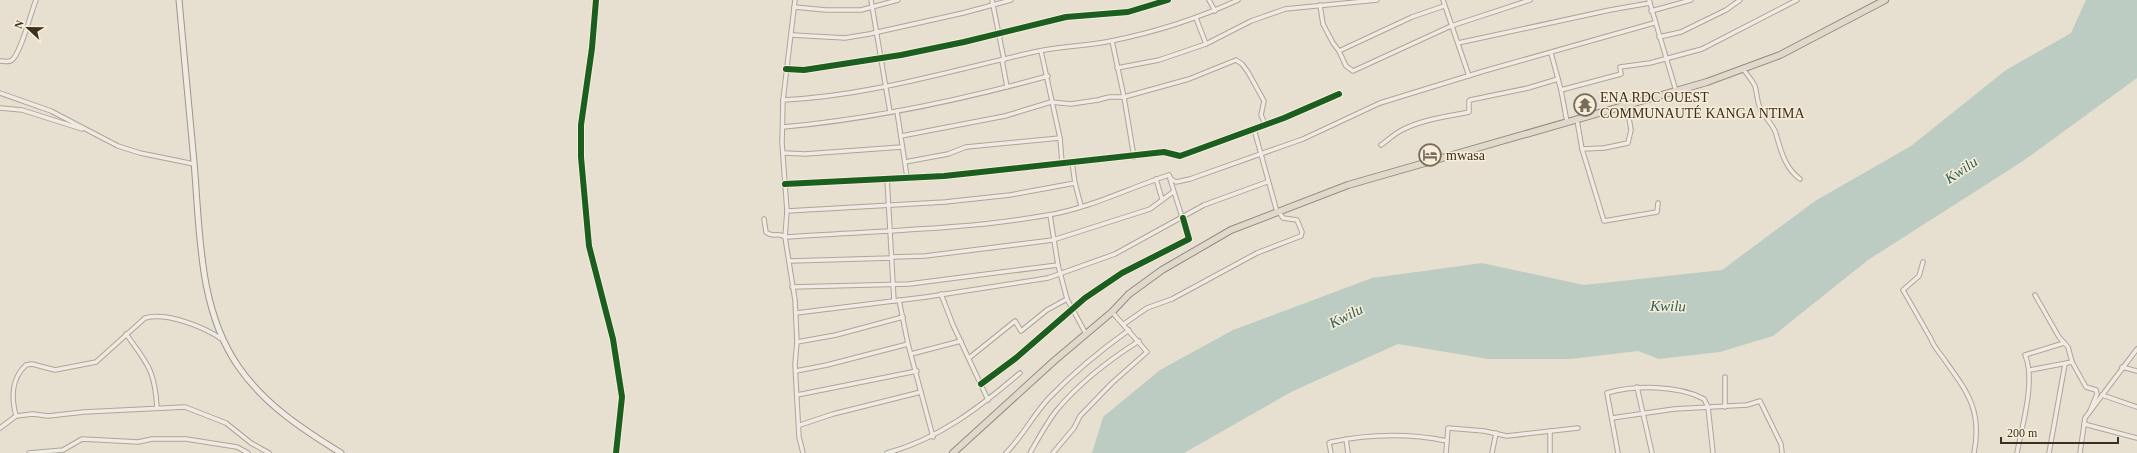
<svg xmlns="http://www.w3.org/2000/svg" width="2137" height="453" font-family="'Times New Roman',serif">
  <rect width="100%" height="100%" fill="#e7e0d1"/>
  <polygon fill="#bcccc2" points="2086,0 2137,0 2137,78 2023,161 1868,260 1773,336 1720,352 1659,359 1638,351 1571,359 1488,359 1398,344 1293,391 1184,453 1092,453 1103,417 1160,370 1233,330 1372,278 1482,263 1584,285 1722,270 1815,201 1911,146 2006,70 2071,33"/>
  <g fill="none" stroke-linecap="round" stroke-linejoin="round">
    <g stroke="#ada599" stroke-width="5.5">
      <g id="minor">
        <polyline points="596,0 592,48 581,125 581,157 589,246 613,339 622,397 616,453"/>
        <polyline points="795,0 783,100 782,143 787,211 785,237 795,300 797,342 795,364 799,437 803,453"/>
        <polyline points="871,0 890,112"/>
        <polyline points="992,0 1004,60"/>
        <polyline points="1209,0 1215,11"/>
        <polyline points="1443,0 1469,76"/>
        <polyline points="1649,0 1676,91"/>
        <polyline points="1320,5 1323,24 1333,43 1339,51 1346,66 1353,71 1451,26 1530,0"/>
        <polyline points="794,7 826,10 861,10 898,0"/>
        <polyline points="1651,11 1691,0"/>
        <polyline points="1196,18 1206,44"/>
        <polyline points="792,35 845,38 869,34 963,13 1011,0"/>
        <polyline points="1659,37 1681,32 1726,10 1740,0"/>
        <polyline points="1112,41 1124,97 1134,157"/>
        <polyline points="1458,43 1610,10 1650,3"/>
        <polyline points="1041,51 1060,138 1062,163"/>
        <polyline points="1339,51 1412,17 1444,6"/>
        <polyline points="1551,53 1561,90 1567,122"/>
        <polyline points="1002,60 1007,87"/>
        <path d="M0,61C4,61 9,63 12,60C21,53 31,12 36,0"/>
        <polyline points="1117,68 1159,60 1206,44 1251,21 1285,9 1377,0"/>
        <path d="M1742,68C1747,74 1752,80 1755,86C1757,93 1757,101 1760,108C1764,117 1774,125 1776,134C1781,151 1785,168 1800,179"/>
        <polyline points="786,69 804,70 901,55 964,42 1066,17 1128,12 1168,0"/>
        <polyline points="1561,90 1621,74 1620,67 1650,63 1702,49 1797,0"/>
        <polyline points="0,93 51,111 118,146 140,153 194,164"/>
        <path d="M783,100C871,96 955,69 1039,51C1063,46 1088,46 1111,41C1156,32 1197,19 1238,0"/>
        <polyline points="0,108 22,110 82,129"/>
        <polyline points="897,111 907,177"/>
        <polyline points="1577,120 1582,149 1604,221 1657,212 1658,203"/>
        <path d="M783,127C873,119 961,100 1048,76"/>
        <polyline points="1254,129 1277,212"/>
        <polyline points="901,136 1005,116 1051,102 1071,104 1098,100 1109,97 1124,97 1189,79 1236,60 1242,64 1248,72 1264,101 1261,115 1265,124"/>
        <path d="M1381,145C1388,140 1394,134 1402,130C1423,119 1446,117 1469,112V101L1470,100L1528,88L1558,79"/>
        <polyline points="1582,149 1604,148 1628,143 1631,130 1627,106"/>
        <polyline points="784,153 805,154 902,147"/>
        <polyline points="905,162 948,154 966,147 1060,138"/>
        <polyline points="1072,162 1075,183 1081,206"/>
        <polyline points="1169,175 1171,179 1176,182 1190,179 1303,139 1380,103 1484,71 1654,23"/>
        <polyline points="887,178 894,301"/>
        <polyline points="1156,179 1162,199"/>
        <polyline points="785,184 944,176 1164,152 1180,156 1284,118 1339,94"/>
        <polyline points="787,211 945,202 1010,195 1075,183"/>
        <polyline points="1050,215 1058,265 1067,299 1086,334"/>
        <path d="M764,219L766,232C772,238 779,232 785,237C873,231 962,230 1048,215C1090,208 1129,188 1169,175"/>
        <polyline points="892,257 925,256 1053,240 1150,209 1173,192"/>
        <polyline points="790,261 892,258"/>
        <path d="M1923,262L1919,276L1903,290L1931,339C1934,348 1941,354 1946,362C1969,394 1982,412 1974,453"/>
        <polyline points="792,287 909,284 1058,265"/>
        <polyline points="941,294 953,325 988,400"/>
        <polyline points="2035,295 2059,337 2068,347 2072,362 2086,387 2096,390 2097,394 2090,411"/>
        <polyline points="899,300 908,344 933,437"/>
        <polyline points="796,313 926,297 1048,278 1115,254 1204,205 1267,182"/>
        <polyline points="1124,324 1147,308 1172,299 1257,253 1301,236 1302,232 1297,220 1283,218 1279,212"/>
        <path d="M126,334C147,363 155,370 157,408"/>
        <polyline points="797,342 836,335 903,317"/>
        <polyline points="911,354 961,341"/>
        <polyline points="969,358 1015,321 1021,331 1047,310 1067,299"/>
        <polyline points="2122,367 2137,371"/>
        <polyline points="2030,370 2072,362"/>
        <polyline points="796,371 827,365 908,344"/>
        <polyline points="981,384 1016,358 1085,298 1122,273 1189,239 1170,179"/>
        <polyline points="1637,387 1652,453"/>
        <polyline points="797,395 917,371"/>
        <polyline points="2102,395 2137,407"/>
        <polyline points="1725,407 1725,377"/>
        <path d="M16,416C11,397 11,379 26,365L32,364L55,370L96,362L145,318C167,312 205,327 223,340"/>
        <polyline points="1612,418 1674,409 1747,405 1760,401 1781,444 1782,453"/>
        <polyline points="2084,424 2137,438"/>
        <polyline points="800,425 833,414 921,392"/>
        <polyline points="0,428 16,416 33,414 48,416 84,412 185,407 226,423 251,443 269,453"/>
        <polyline points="1346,439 1348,453"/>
        <polyline points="29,453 63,450 82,439 138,442 152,439 186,439 237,447 248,453"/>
        <path d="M887,453C939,439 980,407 1020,373"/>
        <path d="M1006,453C1023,436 1033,415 1049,398C1073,373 1101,350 1129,330"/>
        <path d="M1030,453C1038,439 1046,424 1056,411C1079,383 1109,360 1139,341"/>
        <polyline points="1053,453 1074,428 1080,416 1112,383 1147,352 1112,312"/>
        <path d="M1331,453L1329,443L1331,442C1370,434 1408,433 1447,441"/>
        <polyline points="1446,453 1448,428 1484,431 1507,436 1578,428"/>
        <polyline points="1492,453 1496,433"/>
        <polyline points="1550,453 1550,431"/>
        <path d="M1618,453L1607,393C1635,385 1678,385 1704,399L1708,407L1713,453"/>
        <path d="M2017,453C2022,426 2036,380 2025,355L2064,343"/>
        <polyline points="2049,453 2065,364"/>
        <polyline points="2080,453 2085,418 2137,349"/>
      </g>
    </g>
    <g stroke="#9c958a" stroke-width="7">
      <path id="secondary" d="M179,0C184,54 189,108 194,162C200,230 198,308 238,366C264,404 302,429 341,453"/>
    </g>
    <g stroke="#928b80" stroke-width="8">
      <polyline id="trunk" points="953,453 1054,361 1112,312 1129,294 1162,270 1231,230 1348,185 1707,82 1780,55 1885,0"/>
    </g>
    <use href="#minor" stroke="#efebe3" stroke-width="3.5"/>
    <use href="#secondary" stroke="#efebe3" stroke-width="5"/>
    <use href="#trunk" stroke="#e0d9cb" stroke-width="6"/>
    <g stroke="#f7eed8" stroke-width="8">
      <g id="cycleway">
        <polyline points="596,0 592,48 581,125 581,157 589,246 613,339 622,397 616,453"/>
        <polyline points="786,69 804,70 901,55 964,42 1066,17 1128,12 1168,0"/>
        <polyline points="785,184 944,176 1164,152 1180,156 1284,118 1339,94"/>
        <polyline points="981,384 1016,358 1085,298 1122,273 1189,239 1183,218"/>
      </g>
    </g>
    <use href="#cycleway" stroke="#1b5e20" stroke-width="6"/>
  </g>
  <defs>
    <g id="temple-ring" transform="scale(1.15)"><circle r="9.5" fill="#f7eed8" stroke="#786c5e" stroke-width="1.5"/><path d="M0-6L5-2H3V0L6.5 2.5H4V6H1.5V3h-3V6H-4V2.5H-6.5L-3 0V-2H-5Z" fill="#786c5e"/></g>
    <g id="hotel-ring" transform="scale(1.15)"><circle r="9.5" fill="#f7eed8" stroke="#786c5e" stroke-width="1.5"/><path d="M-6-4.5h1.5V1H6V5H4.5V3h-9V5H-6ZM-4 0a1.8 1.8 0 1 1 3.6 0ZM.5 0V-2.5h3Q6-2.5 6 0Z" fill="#786c5e"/></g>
  </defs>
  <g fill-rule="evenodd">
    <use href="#temple-ring" x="1585" y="105"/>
    <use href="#hotel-ring" x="1430" y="155"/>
  </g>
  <g text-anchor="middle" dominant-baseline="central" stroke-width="3" stroke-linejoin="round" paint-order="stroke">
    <g font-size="14" fill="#3d2e20" stroke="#f7eed8" text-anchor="start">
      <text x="1600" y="97">ENA RDC OUEST<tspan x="1600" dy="16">COMMUNAUTÉ KANGA NTIMA</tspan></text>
      <text x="1446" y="155">mwasa</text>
    </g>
    <g font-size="15" font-style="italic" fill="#2f5d5a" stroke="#f7eed8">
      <text transform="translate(1961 170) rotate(-34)">Kwilu</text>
      <text transform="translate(1668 306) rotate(1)">Kwilu</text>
      <text transform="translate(1346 316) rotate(-27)">Kwilu</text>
    </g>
  </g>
  <g transform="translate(28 28) rotate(292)" stroke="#f7eed8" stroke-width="3" paint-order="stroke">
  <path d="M0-3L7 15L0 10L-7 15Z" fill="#3d2e20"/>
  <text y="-6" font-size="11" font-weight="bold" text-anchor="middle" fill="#3d2e20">N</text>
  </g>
  <path d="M2001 437v6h117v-6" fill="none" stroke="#3d2e20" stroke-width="2"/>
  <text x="2007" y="437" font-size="12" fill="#3d2e20" stroke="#f7eed8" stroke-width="3" paint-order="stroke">200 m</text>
</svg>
